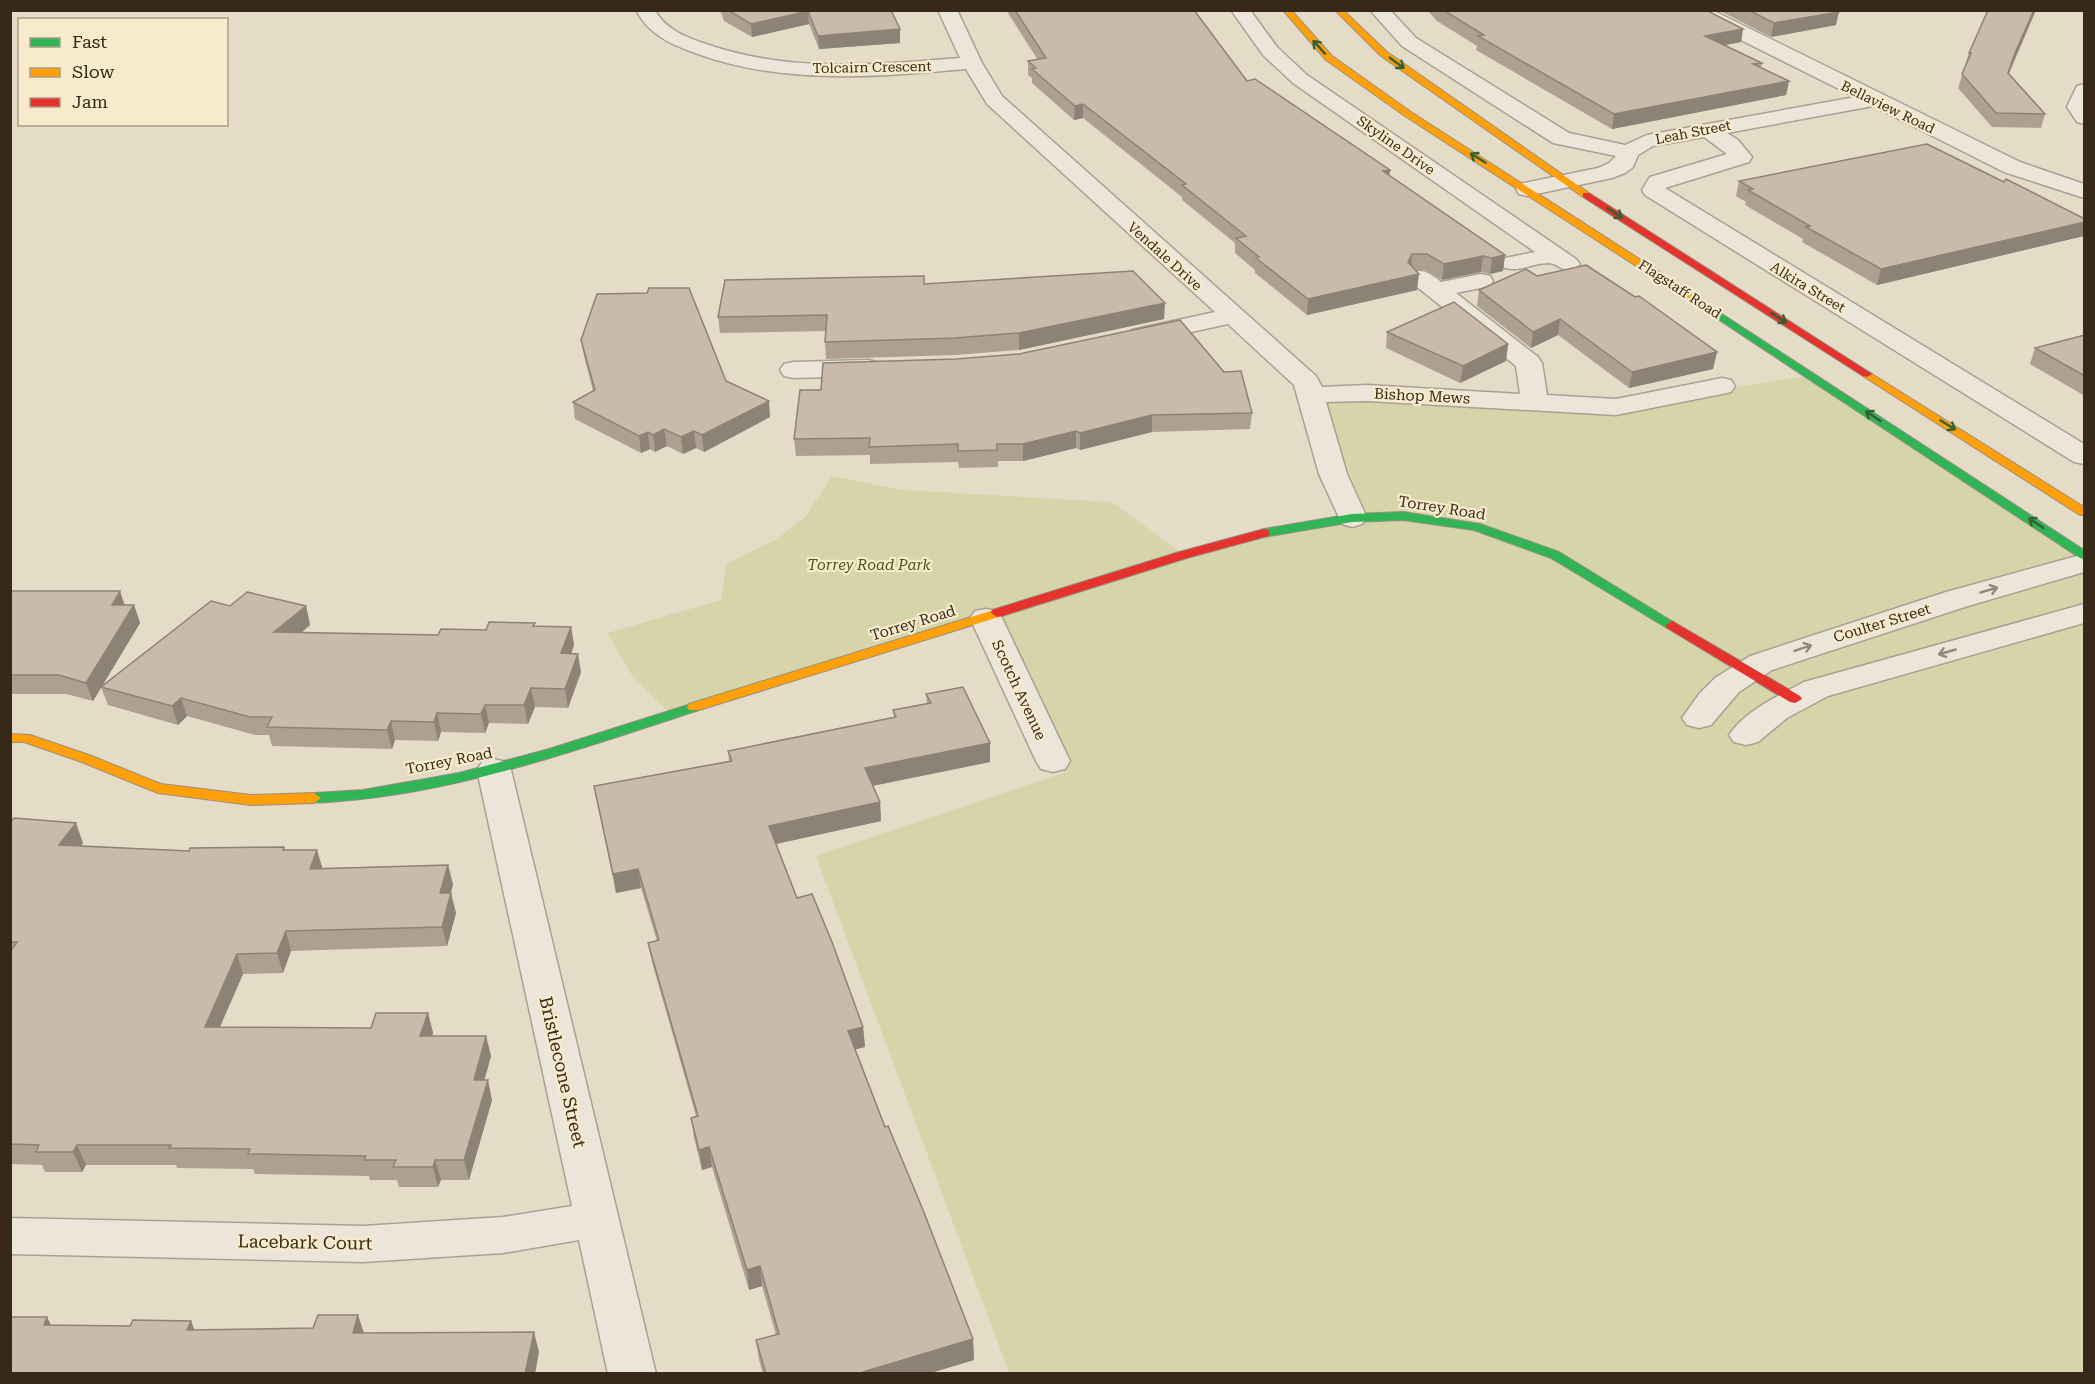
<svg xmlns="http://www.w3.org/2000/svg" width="2095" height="1384" font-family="'Roboto Serif',serif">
  <rect width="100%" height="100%" fill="#e5dcc8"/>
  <g fill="#d5d5a9">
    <polygon points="1811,375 2084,555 2084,1373 1009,1373 816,856 1064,773 986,618 1183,555 1352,518 1310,395 1616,407"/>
    <polygon points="832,476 903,490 1112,502 1180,552 668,712 631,674 607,633 721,600 726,564 777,539 805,517"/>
  </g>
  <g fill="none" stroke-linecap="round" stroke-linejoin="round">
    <g stroke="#a9a092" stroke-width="3">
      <g id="street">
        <path d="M636,10H655C664,28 685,37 703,43C786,73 874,65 960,58L938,10H957L982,63L1002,96L1316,376L1322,387L1367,385L1520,394L1516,366L1411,282L1408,277L1411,272C1425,269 1431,274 1441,282L1481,274L1490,276L1493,281L1490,286L1456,293L1538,357L1542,363L1547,395L1616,399L1722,378L1731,380L1735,386L1731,392L1722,394L1616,415L1367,401L1326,402L1347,474L1367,518L1362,524L1352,527L1342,524L1319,474L1294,385L1228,324L1141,343L1132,340L1128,335L1132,330L1215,312L987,104L966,69C876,77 784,85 698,54C672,45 649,35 636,10Z"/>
        <path d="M1231,10H1250L1277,47L1307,75L1576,259L1580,264L1576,269C1561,273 1560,264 1549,263C1533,263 1520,272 1505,268L1501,263L1505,258L1535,252L1293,83L1263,55Z"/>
        <polygon points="1370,10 1390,10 1416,38 1569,133 1625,145 1647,135 1855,97 1689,14 1687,10 1712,10 2020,162 2084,184 2084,198 2004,172 1873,106 1727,133 1738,140 1752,157 1749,162 1665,188 2084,444 2084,464 2074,462 1645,195 1642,190 1650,177 1727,154 1704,137 1653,146 1638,155 1633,167 1625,173 1612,178 1527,196 1519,194 1516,189 1519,184 1598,168 1609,163 1616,156 1553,143 1402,46"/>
        <polygon points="2084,84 2084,124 2077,122 2067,107 2077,86"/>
        <polygon points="868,360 877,362 881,368 877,374 868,376 793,378 784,376 780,370 784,364 793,362"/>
        <polygon points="2084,554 2084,572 1968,606 1772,670 1739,692 1711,725 1699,728 1687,725 1682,718 1700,693 1715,678 1750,656 1946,592"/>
        <path d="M2084,604V623L1828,696L1787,718L1758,742L1746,745L1734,742L1729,735C1746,710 1778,696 1804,682Z"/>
        <polygon points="986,609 997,611 1002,618 1070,761 1065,769 1053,772 1041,769 1036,761 970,618 975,611"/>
        <polygon points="494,759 506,762 511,770 656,1374 608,1374 579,1240 503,1253 363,1262 10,1254 10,1218 363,1226 503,1217 572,1206 477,770 482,762"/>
      </g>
    </g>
    <g stroke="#999082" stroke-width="2">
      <g id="fast">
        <polygon points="1702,301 2084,550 2084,559 2080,558 1698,306 1697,304"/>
        <polygon points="1403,512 1480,524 1559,552 1678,625 1677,628 1667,628 1551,558 1474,530 1403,520 1352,522 1264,537 1258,533 1264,529 1352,514"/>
        <path d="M694,703L699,704L701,707L699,710C582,748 464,791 341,801C331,801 314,806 307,798L314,793L363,790L459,773L549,749Z"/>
      </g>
    </g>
    <g stroke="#999082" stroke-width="2">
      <g id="slow">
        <polygon points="1283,10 1291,10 1332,56 1411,112 1706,302 1706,306 1698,306 1405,116 1326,60"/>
        <polygon points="1335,10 1343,10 1387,52 1589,193 1589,197 1583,197 1381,56"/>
        <polygon points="1867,371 2084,507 2084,515 2080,515 1863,376 1862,374"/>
        <polygon points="997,609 1002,610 1003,613 1002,616 699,710 689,710 687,707 689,704"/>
        <polygon points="10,734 30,735 89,755 161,784 251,795 314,793 321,798 314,803 251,805 158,793 79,761 24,742 10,742"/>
      </g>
    </g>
    <g stroke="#999082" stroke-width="2">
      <g id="jam">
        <polygon points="1583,193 1589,193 1872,374 1867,377 1863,376 1583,197"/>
        <polygon points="1264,529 1268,530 1270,533 1268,536 1187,558 1002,616 997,617 991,613 992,610 1179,552"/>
        <polygon points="1672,621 1800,696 1802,699 1795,703 1790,702 1667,628 1666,625"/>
      </g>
    </g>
    <use href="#street" fill="#ece6da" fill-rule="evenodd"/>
    <use href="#fast" fill="#30b455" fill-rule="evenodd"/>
    <use href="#slow" fill="#ff9f0a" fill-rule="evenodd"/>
    <use href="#jam" fill="#e5322d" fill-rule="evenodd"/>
  </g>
  <g fill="#ada091">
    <polygon points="720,10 891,10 900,43 819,49 809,24 752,37 724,21"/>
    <polygon points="1006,10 1194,10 1247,81 1390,170 1389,175 1505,255 1503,271 1490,274 1481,272 1442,280 1425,270 1415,270 1417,290 1307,315 1255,273 1255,270 1235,253 1235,243 1182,200 1182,197 1083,118 1074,120 1032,83 1032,78 1028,75 1028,61 1038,60"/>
    <polygon points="1427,10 1706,10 1743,29 1741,42 1725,45 1762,63 1761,67 1789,81 1786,95 1612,129 1476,50 1477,46 1437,21"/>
    <polygon points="1718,10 1838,10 1836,25 1771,37"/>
    <polygon points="1988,10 2036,10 2009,74 2045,114 2041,128 1992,127 1958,88 1969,53"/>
    <polygon points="1739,181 2004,182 2085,219 2085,234 2084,236 1877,285 1802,242 1803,239 1745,205 1746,202 1736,196"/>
    <polygon points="1537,276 1717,352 1713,369 1629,388 1558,335 1531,348 1477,306 1479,290"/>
    <polygon points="924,284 1164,319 1019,350 956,355 826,359 825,342 825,331 720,333 718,317"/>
    <polygon points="1387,332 1508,344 1506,361 1460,383 1386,348"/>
    <polygon points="2085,335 2085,396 2030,364 2035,348"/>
    <polygon points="581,340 726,381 770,417 704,452 696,448 683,454 667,446 655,452 650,449 641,453 575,419 573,402 593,391 584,356"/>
    <polygon points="800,390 1252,413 1250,429 1152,432 1080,450 1076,448 1023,461 998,461 998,467 959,468 958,462 870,464 870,455 796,456 794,439"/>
    <polygon points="10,591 125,605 134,605 140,623 93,701 66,694 10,694"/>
    <polygon points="230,606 306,606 310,625 301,633 438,635 535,626 571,627 574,645 571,654 581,672 568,708 535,707 528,724 489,723 485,733 441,732 438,741 395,740 392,749 272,746 269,735 255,735 187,716 178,725 108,705 101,687"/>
    <polygon points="926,694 990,762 873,786 880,802 881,821 776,844 797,898 863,1027 865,1047 855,1049 885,1127 973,1339 974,1360 927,1374 763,1374 759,1360 756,1340 776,1335 762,1286 749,1290 712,1167 702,1170 694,1138 691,1118 696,1116 652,962 648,943 657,941 641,888 616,893 594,786 729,761 728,751 894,717 893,710 927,703"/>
    <polygon points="10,823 83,843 81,846 189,851 284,847 285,850 322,868 448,865 453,885 450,893 456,913 447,946 291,951 283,973 243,974 220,1027 371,1028 428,1013 433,1033 432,1036 486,1036 491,1056 484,1080 492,1100 469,1180 441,1180 438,1187 399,1187 397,1180 370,1180 369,1176 255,1174 253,1169 177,1168 176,1165 86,1165 82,1172 45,1172 42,1165 10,1164"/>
  </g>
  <g fill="#8d8276">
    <polygon points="2034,10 2036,10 2011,67 2004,87 2015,53"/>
    <polygon points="808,11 809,24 752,37 751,24"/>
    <polygon points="1839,12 1836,25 1771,37 1774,23"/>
    <polygon points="900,29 900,43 819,49 818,36"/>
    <polygon points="1743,29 1741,42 1703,49 1705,36"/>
    <polygon points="1789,81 1786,95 1612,129 1614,114"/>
    <polygon points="1083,104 1083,118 1074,120 1075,106"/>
    <polygon points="1390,170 1388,184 1383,171"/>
    <polygon points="2085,222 2084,236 1877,285 1881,269"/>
    <polygon points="1412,254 1411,270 1419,274 1417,290 1307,315 1308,299 1408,262"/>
    <polygon points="1505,255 1503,271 1490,274 1492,258"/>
    <polygon points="1483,256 1481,272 1442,280 1444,264"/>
    <polygon points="1165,303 1164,319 1019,350 1019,333"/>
    <polygon points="1560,319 1558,335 1531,348 1533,332"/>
    <polygon points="1508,344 1506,361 1460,383 1463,366"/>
    <polygon points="1717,352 1713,369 1629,388 1632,372"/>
    <polygon points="769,401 770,417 704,452 702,435"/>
    <polygon points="1152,415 1152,432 1080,450 1080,433"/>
    <polygon points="664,429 667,446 655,452 653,435"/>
    <polygon points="694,431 696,448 683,454 681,437"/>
    <polygon points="1076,431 1076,448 1023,461 1023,444"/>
    <polygon points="648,432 650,449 641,453 639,436"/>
    <polygon points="120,591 126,609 112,605"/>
    <polygon points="134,605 140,623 93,701 86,683"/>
    <polygon points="306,606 310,625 279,651 274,632"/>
    <polygon points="571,627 574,645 564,672 561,653"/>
    <polygon points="578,654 581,672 568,708 565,689"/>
    <polygon points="531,688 535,707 528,724 524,705"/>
    <polygon points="181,698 187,716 178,725 172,706"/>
    <polygon points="485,705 489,723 485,733 481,714"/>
    <polygon points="437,713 441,732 438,741 434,722"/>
    <polygon points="391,721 395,740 392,749 387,730"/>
    <polygon points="990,743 990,762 866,787 865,768"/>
    <polygon points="880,802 881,821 771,845 769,826"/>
    <polygon points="76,823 83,843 67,865 59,845"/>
    <polygon points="317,850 323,870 310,869"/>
    <polygon points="448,865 453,885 445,913 440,893"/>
    <polygon points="638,869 641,888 616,893 613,874"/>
    <polygon points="451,893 456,913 447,946 442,927"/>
    <polygon points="286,931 291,951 283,973 277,953"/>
    <polygon points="237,954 243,974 211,1047 205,1027"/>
    <polygon points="428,1013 433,1033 425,1056 420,1036"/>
    <polygon points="863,1027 865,1047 849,1051 848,1031"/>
    <polygon points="486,1036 491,1056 479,1100 474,1080"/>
    <polygon points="488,1080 492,1100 469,1180 464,1160"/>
    <polygon points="77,1145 86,1165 82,1172 73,1152"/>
    <polygon points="709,1147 712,1167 702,1170 699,1150"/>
    <polygon points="435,1160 441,1180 438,1187 433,1167"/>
    <polygon points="760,1266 762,1286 749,1290 747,1270"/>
    <polygon points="358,1315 365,1336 353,1333"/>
    <polygon points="47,1317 57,1337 44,1325"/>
    <polygon points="191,1321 199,1341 187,1330"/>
    <polygon points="534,1332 539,1352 535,1374 525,1374"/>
    <polygon points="973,1339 974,1360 927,1374 864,1374 863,1372"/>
  </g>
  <g fill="#c9baa9" stroke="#8d8276" stroke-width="1.5">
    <polygon points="728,10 891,10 900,29 818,36 808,11 751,24"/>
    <polygon points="1015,10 1194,10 1247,81 1255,79 1390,170 1383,171 1505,255 1492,258 1483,256 1444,264 1427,254 1412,254 1408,262 1419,274 1308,299 1256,258 1259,257 1236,238 1246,236 1182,185 1186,184 1083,104 1075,106 1032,69 1036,68 1028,61 1046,58"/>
    <polygon points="1443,10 1706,10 1743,29 1705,36 1762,63 1753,64 1789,81 1614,114 1478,36 1484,35"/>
    <polygon points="1748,10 1838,10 1839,12 1774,23"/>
    <polygon points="1988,10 2034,10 2015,53 2008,73 2045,114 1996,113 1962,74 1971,53 1969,53"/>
    <polygon points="1927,144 2004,182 2006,179 2085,219 2085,222 1881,269 1806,227 1810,226 1748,190 1753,189 1739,181"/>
    <polygon points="1586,265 1635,297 1639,296 1717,352 1632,372 1560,319 1533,332 1479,290 1526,269 1537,276"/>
    <polygon points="1133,271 1165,303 1019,333 955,338 825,342 827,315 718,317 725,280 924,276 924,284"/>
    <polygon points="649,288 689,288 726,381 769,401 702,435 694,431 681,437 664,429 653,435 648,432 639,436 573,402 595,390 581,340 597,294 647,293"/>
    <polygon points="1454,302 1508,344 1463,366 1387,332"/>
    <polygon points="1180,320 1224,372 1241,371 1252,413 1152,415 1080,433 1076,431 1023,444 997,444 997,450 958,451 958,444 869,447 870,438 794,439 800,390 821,390 823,363 956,359 1019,354"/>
    <polygon points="2085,335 2085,376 2035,348"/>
    <polygon points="10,591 120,591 112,605 134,605 86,683 59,675 10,675"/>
    <polygon points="247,592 306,606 274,632 438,635 441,629 486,630 489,622 535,623 533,626 571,627 561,653 578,654 565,689 531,688 524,705 485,705 481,714 437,713 434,722 391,721 387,730 267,727 272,717 250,717 181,698 172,706 101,687 211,601 230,606"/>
    <polygon points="963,687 990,743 865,768 880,802 769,826 797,898 812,894 832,942 863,1027 848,1031 885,1127 888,1126 923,1210 973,1339 863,1372 864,1374 766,1374 756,1340 779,1334 760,1266 747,1270 709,1147 699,1150 691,1118 698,1116 648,943 659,940 638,869 613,874 594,786 732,761 728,751 896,717 893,710 931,703 926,694"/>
    <polygon points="14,818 76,823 59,845 189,851 190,848 284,847 283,850 317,850 310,869 448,865 440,893 451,893 442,927 286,931 277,953 237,954 205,1027 371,1028 376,1013 428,1013 420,1036 486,1036 474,1080 488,1080 464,1160 435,1160 433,1167 393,1167 396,1160 364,1160 366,1156 248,1154 250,1149 169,1148 171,1145 77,1145 73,1152 36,1152 39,1145 10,1144 10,952 17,942 10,942 10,823"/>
    <polygon points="318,1315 358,1315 353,1333 534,1332 525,1374 10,1374 10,1317 47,1317 44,1325 130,1326 133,1320 191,1321 187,1330 313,1328"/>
  </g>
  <defs><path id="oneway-shaft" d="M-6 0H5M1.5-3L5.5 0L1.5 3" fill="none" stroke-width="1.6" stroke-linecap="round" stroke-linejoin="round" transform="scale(1.5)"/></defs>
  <g stroke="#346032">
    <use href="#oneway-shaft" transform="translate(1319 47) rotate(-132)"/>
    <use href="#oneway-shaft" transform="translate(1397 63) rotate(36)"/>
    <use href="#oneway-shaft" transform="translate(1478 158) rotate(-148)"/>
    <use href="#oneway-shaft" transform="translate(1615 213) rotate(32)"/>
    <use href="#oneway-shaft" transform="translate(1779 318) rotate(33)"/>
    <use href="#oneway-shaft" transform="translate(1873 416) rotate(-147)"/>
    <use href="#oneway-shaft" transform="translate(1948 425) rotate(32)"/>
    <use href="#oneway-shaft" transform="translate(2036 523) rotate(-147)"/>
  </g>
  <g stroke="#92877a">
    <use href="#oneway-shaft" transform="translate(1989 590) rotate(-16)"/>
    <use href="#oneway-shaft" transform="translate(1803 648) rotate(-18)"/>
    <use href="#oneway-shaft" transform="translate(1947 652) rotate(164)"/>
  </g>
  <g text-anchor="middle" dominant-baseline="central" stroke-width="4.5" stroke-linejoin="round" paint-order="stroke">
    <g font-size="14" fill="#37281a" stroke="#f8ebcc">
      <text transform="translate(872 67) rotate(-1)">Tolcairn Crescent</text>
      <text transform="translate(1888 107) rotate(26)">Bellaview Road</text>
      <text transform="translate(1693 132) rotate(-11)">Leah Street</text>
      <text transform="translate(1396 145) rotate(35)">Skyline Drive</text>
      <text transform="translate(1165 256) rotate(42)">Vendale Drive</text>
      <text transform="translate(1808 287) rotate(31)">Alkira Street</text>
      <text transform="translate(1680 289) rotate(33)">Flagstaff Road</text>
    </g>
    <g font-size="15" fill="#37281a" stroke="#f8ebcc">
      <text transform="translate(1422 396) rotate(3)">Bishop Mews</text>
      <text transform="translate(1442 508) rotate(9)">Torrey Road</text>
      <text transform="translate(913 623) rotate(-17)">Torrey Road</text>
      <text transform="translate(1882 623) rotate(-17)">Coulter Street</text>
      <text transform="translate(1019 690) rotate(65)">Scotch Avenue</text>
      <text transform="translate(449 761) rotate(-11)">Torrey Road</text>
    </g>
    <g font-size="15" font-style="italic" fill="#47551f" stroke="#f8ebcc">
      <text x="869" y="565">Torrey Road Park</text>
    </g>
    <g font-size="18" fill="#37281a" stroke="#f8ebcc">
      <text transform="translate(563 1072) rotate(77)">Bristlecone Street</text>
      <text transform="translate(305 1242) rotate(1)">Lacebark Court</text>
    </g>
  </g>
  <rect width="2095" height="1384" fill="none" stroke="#37281a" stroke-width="24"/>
  <rect x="18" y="18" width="210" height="108" fill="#f8ebcc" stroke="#ab9d85" stroke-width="1.5"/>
  <rect x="30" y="38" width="30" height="9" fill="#30b455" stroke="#ab9d85" stroke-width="1.5"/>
  <text x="72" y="48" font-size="18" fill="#37281a">Fast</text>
  <rect x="30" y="68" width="30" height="9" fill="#ff9f0a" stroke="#ab9d85" stroke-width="1.5"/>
  <text x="72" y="78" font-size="18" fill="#37281a">Slow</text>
  <rect x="30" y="98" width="30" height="9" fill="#e5322d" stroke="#ab9d85" stroke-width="1.5"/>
  <text x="72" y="108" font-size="18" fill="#37281a">Jam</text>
</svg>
